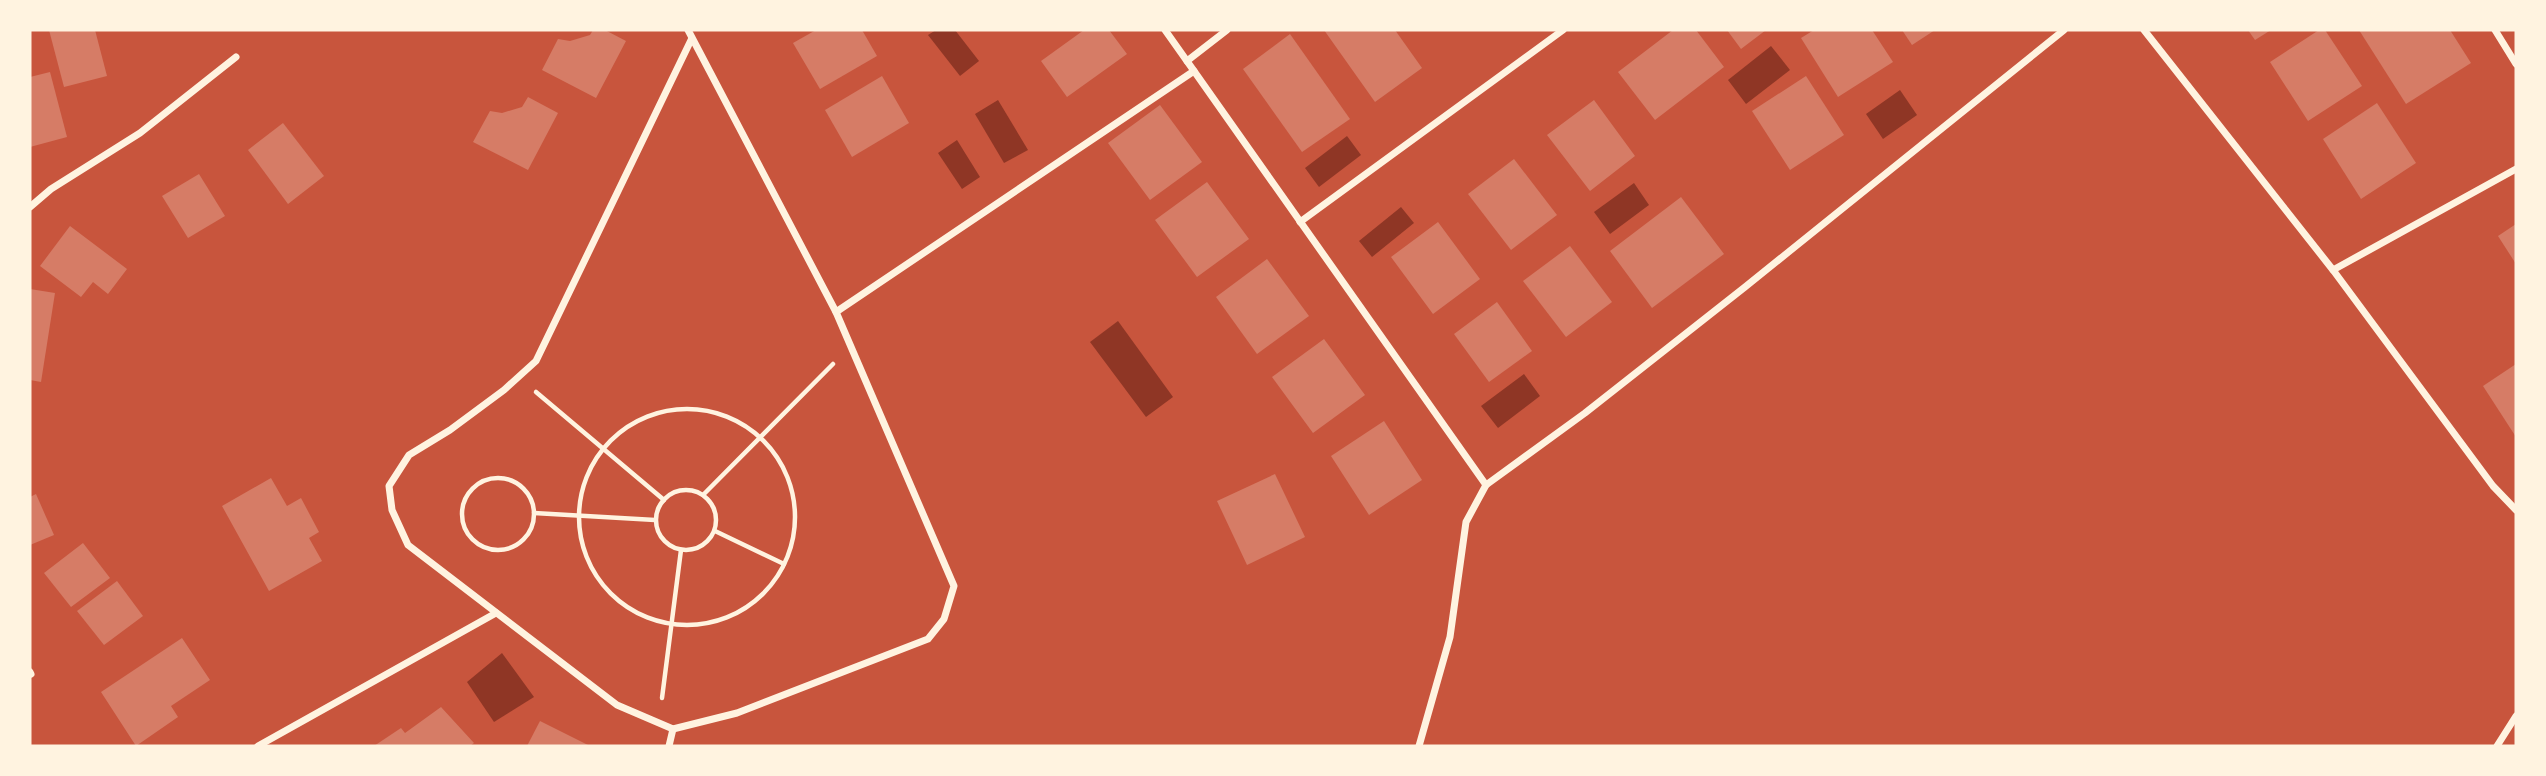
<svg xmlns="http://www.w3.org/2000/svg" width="2546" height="776" font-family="'DejaVu Sans',sans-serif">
  <rect width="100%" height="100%" fill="#c8553d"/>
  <g fill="#8f3625">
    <polygon points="936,30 955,30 979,61 960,76 928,35"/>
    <polygon points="1771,46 1790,70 1746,104 1728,80"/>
    <polygon points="1900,90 1917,115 1883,139 1866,114"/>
    <polygon points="998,100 1028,150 1004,163 975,114"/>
    <polygon points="1347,136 1361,155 1319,187 1305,168"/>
    <polygon points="957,140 980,177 962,189 938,153"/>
    <polygon points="1634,183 1649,205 1610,234 1594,212"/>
    <polygon points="1401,207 1414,223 1372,257 1359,241"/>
    <polygon points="1118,321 1173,397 1146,417 1090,342"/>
    <polygon points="1524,374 1540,396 1498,428 1481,406"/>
    <polygon points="502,653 534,697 494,722 467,682"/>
  </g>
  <g fill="#d67c66">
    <polygon points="49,30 95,30 107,76 64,87"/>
    <polygon points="593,30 605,30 626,41 596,98 542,70 558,39 570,41 590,35"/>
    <polygon points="816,30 862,30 877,56 820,89 793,43"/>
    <polygon points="1084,30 1109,30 1127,54 1067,97 1041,61"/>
    <polygon points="1324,30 1395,30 1422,68 1375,102"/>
    <polygon points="1673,30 1696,30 1724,67 1655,120 1618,72"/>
    <polygon points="1727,30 1766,30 1741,49"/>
    <polygon points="1814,30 1872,30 1893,62 1838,97 1801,38"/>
    <polygon points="1902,30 1935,30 1912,45"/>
    <polygon points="2248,30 2271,30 2255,40"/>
    <polygon points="2319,30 2325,30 2362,86 2308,121 2270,62"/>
    <polygon points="2359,30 2450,30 2471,63 2406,104"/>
    <polygon points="1290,34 1350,119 1302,152 1243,69"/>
    <polygon points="50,72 67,137 30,147 30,77"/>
    <polygon points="882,76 909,123 852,157 825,110"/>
    <polygon points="1806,76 1844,135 1790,170 1752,111"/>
    <polygon points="528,97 558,113 528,170 473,142 490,111 502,113 522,107"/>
    <polygon points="1594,100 1635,156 1590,191 1547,135"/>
    <polygon points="2377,103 2416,163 2361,199 2323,139"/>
    <polygon points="1160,105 1202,162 1150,200 1108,143"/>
    <polygon points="283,123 324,176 288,204 248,150"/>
    <polygon points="1514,159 1557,215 1511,250 1468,194"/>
    <polygon points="199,174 225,216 188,238 162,196"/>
    <polygon points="1207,182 1249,239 1197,277 1155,220"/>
    <polygon points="1681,197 1724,254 1652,308 1610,251"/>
    <polygon points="1438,222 1480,279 1433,314 1391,257"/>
    <polygon points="2516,224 2516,264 2498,236"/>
    <polygon points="70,226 127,269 108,294 93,282 81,297 40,266"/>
    <polygon points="1570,246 1612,302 1566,337 1523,281"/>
    <polygon points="1267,259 1309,316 1257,354 1216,297"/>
    <polygon points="30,289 55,293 41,382 30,380"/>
    <polygon points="1497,302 1532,351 1489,382 1454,334"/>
    <polygon points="1324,339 1365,395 1313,433 1272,377"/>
    <polygon points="2516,364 2516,437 2483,386"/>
    <polygon points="1384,421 1422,480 1369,515 1331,456"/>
    <polygon points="1275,474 1305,537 1247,565 1217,501"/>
    <polygon points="271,478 287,506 301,498 319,532 309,538 322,561 269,591 222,506"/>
    <polygon points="36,494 54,535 30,545 30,497"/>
    <polygon points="83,543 110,578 71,607 44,573"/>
    <polygon points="117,581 143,616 104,645 77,611"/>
    <polygon points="182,638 210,680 171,706 178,717 136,746 101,692"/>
    <polygon points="441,707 474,743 470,746 374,746 401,728 405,733"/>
    <polygon points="540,721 590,746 527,746"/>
  </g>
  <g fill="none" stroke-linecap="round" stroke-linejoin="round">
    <g stroke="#fff3e0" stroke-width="4.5">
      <polyline points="536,392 664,500"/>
      <circle cx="687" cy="517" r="108"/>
      <circle cx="498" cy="514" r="36"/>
      <circle cx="686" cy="520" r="30"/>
      <polyline points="703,495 833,364"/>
      <polyline points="534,513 655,520"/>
      <polyline points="715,531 784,564"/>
      <polyline points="662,698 681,550"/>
    </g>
    <g stroke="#fff3e0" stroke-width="7">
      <polyline points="688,30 836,312 954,586 944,619 928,639 737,713 673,729 617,705 408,545 392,510 389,486 409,455 450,430 504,390 536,361 692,38"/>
      <polyline points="2144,30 2333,270 2516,169"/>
      <polyline points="2495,30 2516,64"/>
      <polyline points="1187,61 1227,30"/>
      <polyline points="1194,71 1486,485"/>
      <polyline points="30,207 51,189 140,133 236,57"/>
      <polyline points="1300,222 1563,30"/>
      <polyline points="2333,270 2493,486 2516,510"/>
      <polyline points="836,312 1194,71 1165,30"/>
      <polyline points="30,672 31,674"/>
      <polyline points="258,746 496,613"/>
      <polyline points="669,746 673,729"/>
      <polyline points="1419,746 1450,637 1466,522 1486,485 1585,413 1745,287 2064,30"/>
      <polyline points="2497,746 2516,716"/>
    </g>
  </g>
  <rect width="2546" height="776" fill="none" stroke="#fff3e0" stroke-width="63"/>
</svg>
